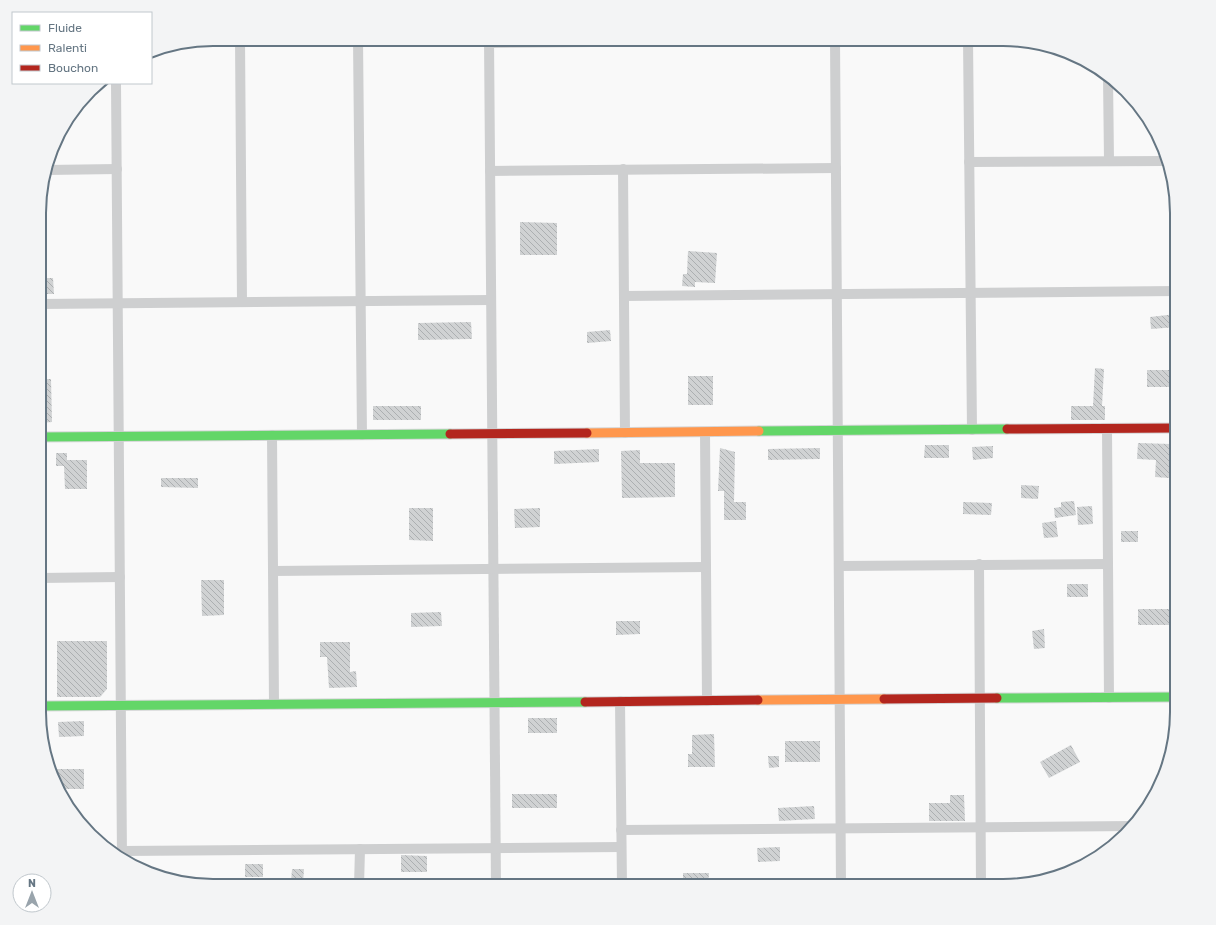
<svg xmlns="http://www.w3.org/2000/svg" width="1216" height="925" font-family="Rubik,sans-serif">
  <defs>
    <pattern id="building-back-hatch" width="6" height="6" patternUnits="userSpaceOnUse"><rect width="6" height="6" fill="#d0d2d3"/><path d="M-1 5l2 2M0 0l6 6M5-1l2 2" fill="none" stroke="#acafb1"/></pattern>
  </defs>
  <rect width="100%" height="100%" fill="#f9f9f9"/>
  <g fill="url(#building-back-hatch)">
    <polygon points="520,222 557,223 557,255 520,255"/>
    <polygon points="688,251 717,253 715,283 695,282 695,287 682,286 683,274 687,274"/>
    <polygon points="40,278 53,278 54,294 40,294"/>
    <polygon points="1176,314 1177,327 1151,329 1150,317"/>
    <polygon points="471,322 472,339 418,340 418,323"/>
    <polygon points="610,330 611,341 587,343 587,332"/>
    <polygon points="1095,368 1104,369 1102,406 1105,406 1105,420 1071,420 1071,406 1093,406"/>
    <rect x="1147" y="370" width="30" height="17"/>
    <rect x="688" y="376" width="25" height="29"/>
    <polygon points="40,379 51,379 52,422 40,423"/>
    <rect x="373" y="406" width="48" height="14"/>
    <polygon points="1138,443 1171,444 1169,478 1155,477 1156,460 1137,459"/>
    <polygon points="925,445 949,445 949,458 924,458"/>
    <polygon points="993,446 993,458 973,460 972,447"/>
    <polygon points="720,448 735,452 734,502 746,502 746,520 724,520 724,491 718,491"/>
    <polygon points="820,448 820,459 768,460 768,449"/>
    <polygon points="599,449 599,462 554,464 554,451"/>
    <polygon points="640,450 640,463 675,463 675,497 622,498 621,451"/>
    <polygon points="56,453 67,453 67,460 87,460 87,489 65,489 64,466 56,466"/>
    <polygon points="161,478 198,478 198,488 161,487"/>
    <polygon points="1021,485 1039,486 1038,499 1021,498"/>
    <polygon points="1074,501 1076,515 1055,518 1054,508 1061,507 1061,502"/>
    <polygon points="963,502 992,503 991,515 963,514"/>
    <polygon points="1092,506 1093,524 1078,525 1077,507"/>
    <polygon points="409,508 433,508 433,541 409,540"/>
    <polygon points="540,508 540,527 515,528 514,509"/>
    <polygon points="1056,521 1058,537 1044,538 1042,523"/>
    <rect x="1121" y="531" width="17" height="11"/>
    <polygon points="201,580 224,580 224,615 202,616"/>
    <rect x="1067" y="584" width="21" height="13"/>
    <rect x="1138" y="609" width="34" height="16"/>
    <polygon points="441,612 442,626 411,627 411,613"/>
    <polygon points="616,621 640,621 640,634 616,635"/>
    <polygon points="1044,629 1045,648 1034,649 1032,631"/>
    <polygon points="57,641 107,641 107,689 100,697 57,697"/>
    <polygon points="320,642 350,642 350,672 356,671 357,687 329,688 327,657 320,657"/>
    <rect x="528" y="718" width="29" height="15"/>
    <polygon points="84,721 84,736 59,737 58,722"/>
    <polygon points="714,734 715,767 688,767 688,754 692,754 692,735"/>
    <rect x="785" y="741" width="35" height="21"/>
    <polygon points="1071,745 1080,762 1049,778 1040,762"/>
    <polygon points="768,756 779,756 779,767 769,768"/>
    <rect x="57" y="769" width="27" height="20"/>
    <rect x="512" y="794" width="45" height="14"/>
    <polygon points="950,795 964,795 965,821 929,821 929,803 950,803"/>
    <polygon points="814,806 815,819 779,821 778,808"/>
    <polygon points="780,847 780,861 758,862 757,848"/>
    <polygon points="401,855 427,856 427,872 401,872"/>
    <rect x="245" y="864" width="18" height="13"/>
    <polygon points="292,869 304,869 303,883 291,882"/>
    <polygon points="683,873 709,873 708,886 683,886"/>
  </g>
  <g fill="none" stroke-linecap="round" stroke-linejoin="round">
    <g stroke="#d5d6d7" stroke-width="11">
      <g id="fast">
        <polyline points="759,431 1007,429"/>
        <polyline points="40,437 450,434"/>
        <polyline points="997,698 1177,697"/>
        <polyline points="39,706 585,702"/>
      </g>
    </g>
    <g stroke="#d5d6d7" stroke-width="11">
      <g id="slow">
        <polyline points="587,433 759,431"/>
        <polyline points="758,700 884,699"/>
      </g>
    </g>
    <g stroke="#d5d6d7" stroke-width="11">
      <g id="jam">
        <polyline points="1007,429 1177,428"/>
        <polyline points="450,434 587,433"/>
        <polyline points="884,699 997,698"/>
        <polyline points="585,702 758,700"/>
      </g>
    </g>
    <g stroke="#cecfd0" stroke-width="10">
      <polyline points="240,39 242,302"/>
      <polyline points="358,39 362,435"/>
      <polyline points="489,39 496,886"/>
      <polyline points="835,39 841,886"/>
      <polyline points="968,39 972,430"/>
      <polyline points="489,43 835,40"/>
      <polyline points="1108,76 1109,161"/>
      <polyline points="116,83 122,858"/>
      <polyline points="969,162 1165,161"/>
      <polyline points="623,169 625,433"/>
      <polyline points="47,170 117,169"/>
      <polyline points="490,171 836,168"/>
      <polyline points="624,296 1177,291"/>
      <polyline points="40,304 491,300"/>
      <polyline points="1107,429 1109,698"/>
      <polyline points="705,432 707,701"/>
      <polyline points="272,435 274,704"/>
      <polyline points="979,564 981,886"/>
      <polyline points="839,566 1108,564"/>
      <polyline points="273,571 706,567"/>
      <polyline points="40,578 120,577"/>
      <polyline points="620,701 622,886"/>
      <polyline points="621,830 1134,826"/>
      <polyline points="122,851 621,847"/>
      <polyline points="359,886 360,849"/>
    </g>
    <use href="#fast" stroke="#63d668" stroke-width="9"/>
    <use href="#slow" stroke="#ff974d" stroke-width="9"/>
    <use href="#jam" stroke="#b3261e" stroke-width="9"/>
  </g>
  <path d="M0 0H1216V925H0ZM213 46H1003A167 167 0 0 1 1170 213V712A167 167 0 0 1 1003 879H213A167 167 0 0 1 46 712V213A167 167 0 0 1 213 46Z" fill="#f3f4f5" fill-rule="evenodd"/>
  <path fill="none" stroke="#657683" stroke-width="2" d="M213 46H1003A167 167 0 0 1 1170 213V712A167 167 0 0 1 1003 879H213A167 167 0 0 1 46 712V213A167 167 0 0 1 213 46Z"/>
  <rect x="12" y="12" width="140" height="72" fill="#ffffff" stroke="#c1c8cd"/>
  <rect x="20" y="25" width="20" height="6" fill="#63d668" stroke="#c1c8cd"/>
  <text x="48" y="32" font-size="12" fill="#657683">Fluide</text>
  <rect x="20" y="45" width="20" height="6" fill="#ff974d" stroke="#c1c8cd"/>
  <text x="48" y="52" font-size="12" fill="#657683">Ralenti</text>
  <rect x="20" y="65" width="20" height="6" fill="#b3261e" stroke="#c1c8cd"/>
  <text x="48" y="72" font-size="12" fill="#657683">Bouchon</text>
  <g transform="translate(32 893)"><circle r="19" fill="#ffffff" stroke="#c1c8cd"/>
  <path d="M0-3L7 15L0 10L-7 15Z" fill="#99a4ac"/>
  <text y="-6" font-size="11" font-weight="bold" text-anchor="middle" fill="#657683">N</text>
  </g>
</svg>
